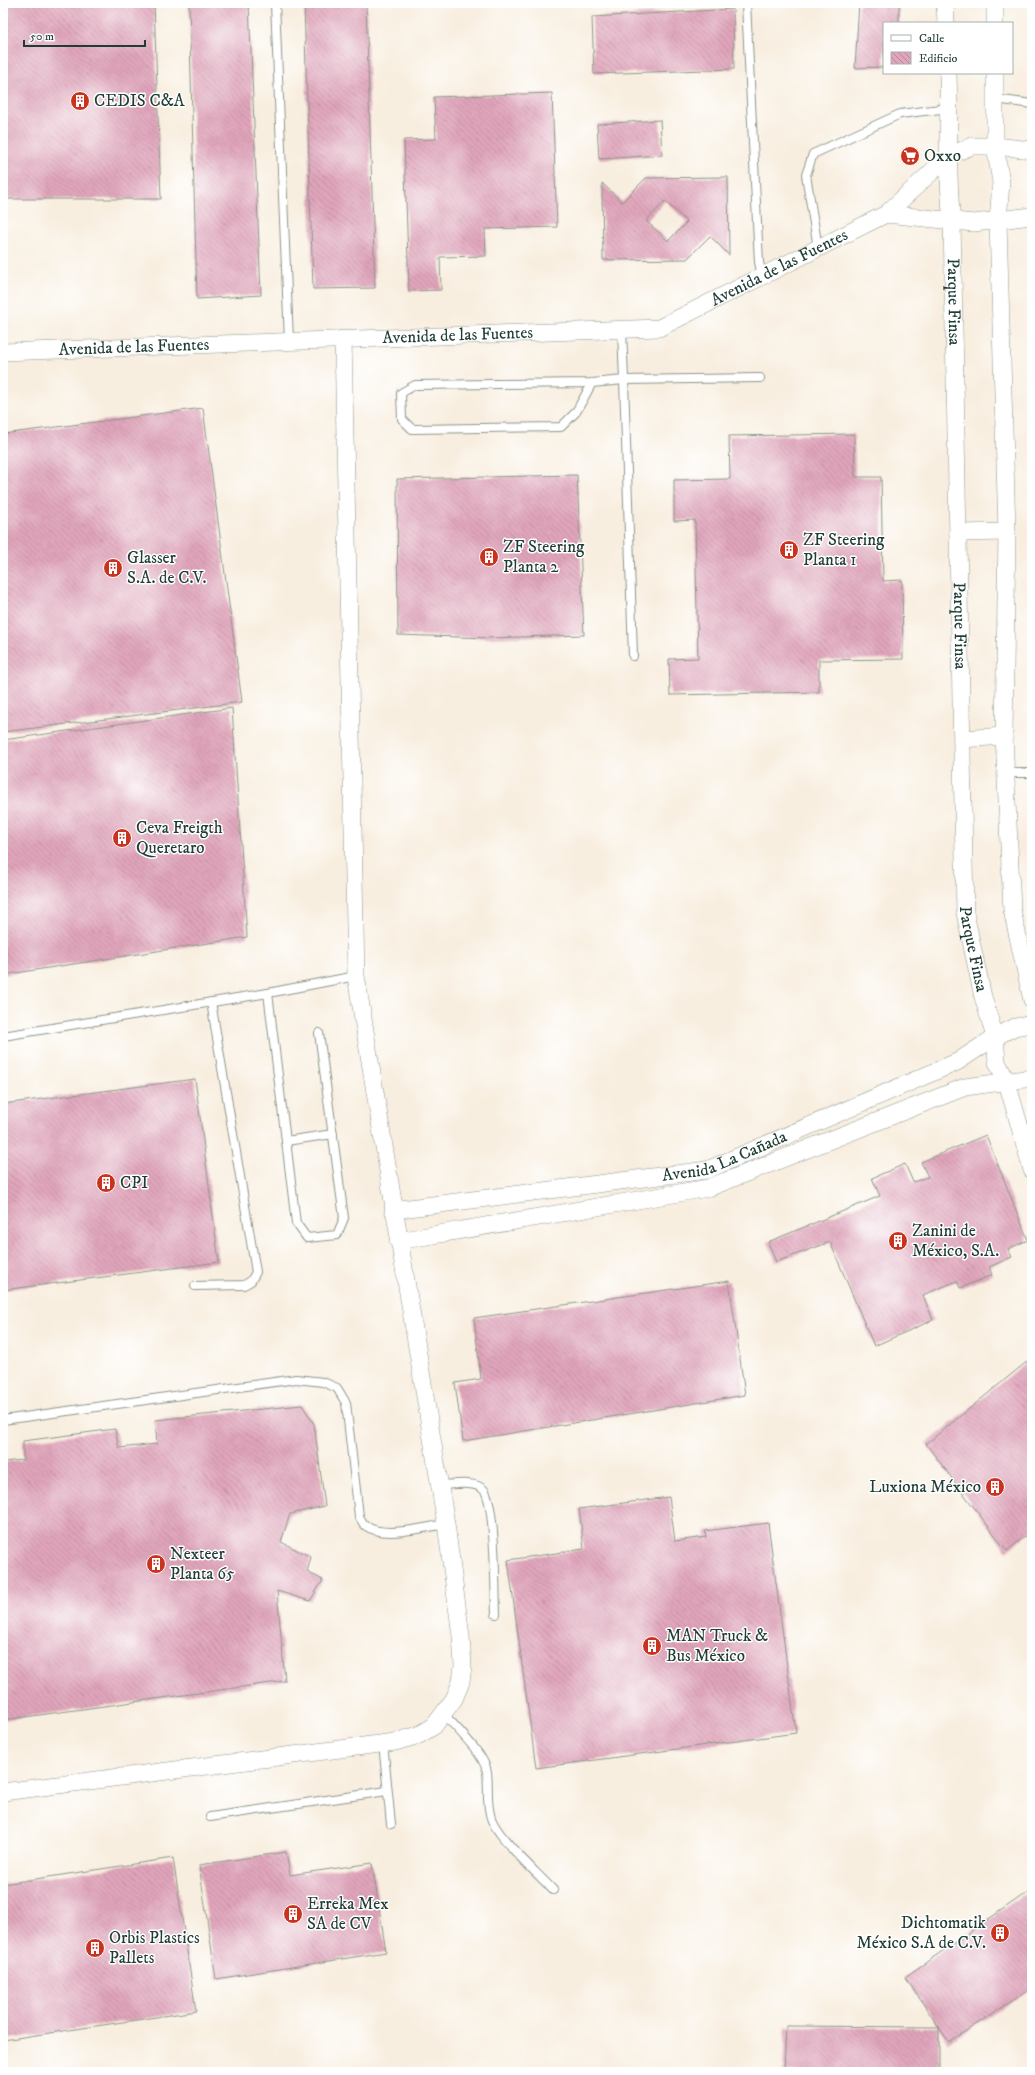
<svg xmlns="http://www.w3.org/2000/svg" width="1035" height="2075" font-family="'IM FELL DW Pica',serif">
  <defs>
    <pattern id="building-back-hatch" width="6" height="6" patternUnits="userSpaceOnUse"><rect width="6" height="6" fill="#e1a5bb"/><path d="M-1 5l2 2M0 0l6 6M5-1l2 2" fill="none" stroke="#b68899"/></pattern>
  </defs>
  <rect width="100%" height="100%" fill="#fff"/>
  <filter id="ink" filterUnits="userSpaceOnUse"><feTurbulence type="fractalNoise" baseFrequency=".025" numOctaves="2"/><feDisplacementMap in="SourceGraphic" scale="8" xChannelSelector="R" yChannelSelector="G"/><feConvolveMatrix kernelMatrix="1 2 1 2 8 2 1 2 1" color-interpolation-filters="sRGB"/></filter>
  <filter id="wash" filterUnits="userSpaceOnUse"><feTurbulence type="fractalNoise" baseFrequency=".012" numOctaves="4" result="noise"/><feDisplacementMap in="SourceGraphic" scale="16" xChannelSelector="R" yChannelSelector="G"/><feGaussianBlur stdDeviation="0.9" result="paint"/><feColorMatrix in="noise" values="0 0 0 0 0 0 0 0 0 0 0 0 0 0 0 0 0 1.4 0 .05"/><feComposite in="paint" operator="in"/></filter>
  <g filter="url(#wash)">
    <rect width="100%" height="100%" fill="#f8eedf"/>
    <g id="blocks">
      <g fill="url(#building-back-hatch)" fill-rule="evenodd">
        <polygon points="3,3 154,3 161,199 3,199"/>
        <polygon points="189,3 249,3 261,295 197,299"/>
        <polygon points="304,3 366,3 375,288 313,289"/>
        <polygon points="859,3 899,3 899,23 884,23 884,67 855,68"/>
        <polygon points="733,9 734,69 594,74 592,17"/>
        <polygon points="552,93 557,227 485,229 486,256 440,257 441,290 409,291 404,140 436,139 434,97"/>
        <polygon points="660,120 662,155 599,159 597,124"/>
        <path d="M728,177L729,255L710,236L687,259L603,260L602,183L622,202L646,178ZM665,201L687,222L668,241L646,221Z"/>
        <polygon points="203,408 242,702 3,732 3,434"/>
        <polygon points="854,434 855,477 881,477 883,581 902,580 903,659 819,660 819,692 670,695 669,659 698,658 695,520 674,521 674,480 730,479 729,436"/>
        <polygon points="577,475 584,635 489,638 398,635 397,479"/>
        <polygon points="232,708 247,937 3,975 3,740"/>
        <polygon points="195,1079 219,1262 3,1290 3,1104"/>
        <polygon points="986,1135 1028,1240 1008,1249 1012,1257 989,1267 992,1275 960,1288 957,1281 923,1295 933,1320 874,1346 830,1242 776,1262 768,1242 880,1196 872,1178 905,1164 913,1182 928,1177 921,1162"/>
        <polygon points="729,1281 745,1395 463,1441 455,1383 481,1379 474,1318"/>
        <polygon points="1029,1360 1032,1364 1032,1530 1007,1551 926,1444"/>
        <polygon points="302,1405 314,1424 325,1506 290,1514 281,1542 311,1557 307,1572 323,1580 310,1601 277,1591 285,1681 3,1720 3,1462 23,1460 23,1441 115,1429 119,1448 157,1444 155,1420"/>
        <polygon points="669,1497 675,1541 706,1537 705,1531 768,1523 796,1733 536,1768 508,1560 584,1549 579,1509"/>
        <polygon points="286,1852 290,1875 372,1863 386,1952 216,1979 199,1865"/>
        <polygon points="173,1858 196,2011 3,2040 3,1884"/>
        <polygon points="1032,1889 1032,1988 949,2042 905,1977"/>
        <polygon points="786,2026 939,2027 939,2072 784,2072"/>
      </g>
    </g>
  </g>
  <g filter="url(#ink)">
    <use href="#blocks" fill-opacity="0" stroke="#8c968a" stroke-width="1"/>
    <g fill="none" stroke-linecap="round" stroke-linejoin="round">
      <g stroke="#8c968a" stroke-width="10">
        <g id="service">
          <polyline points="275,3 289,341"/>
          <polyline points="746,3 759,262 762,276"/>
          <polyline points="995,99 1032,104"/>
          <polyline points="818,248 806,175 813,154 900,114 949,108"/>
          <polyline points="592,383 576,412 561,427 412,429 402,419 401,393 415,385 592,383 624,380 622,329"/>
          <polyline points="633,656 624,380 760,378"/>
          <polyline points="1005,773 1032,773"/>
          <polyline points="268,993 296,1223 307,1238 337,1235 344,1218 319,1033"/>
          <polyline points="3,1036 268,993 356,976"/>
          <polyline points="286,1141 333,1134"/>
          <polyline points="195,1286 244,1285 251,1281 256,1272 211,1002"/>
          <path d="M3,1420L296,1379L323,1382L337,1388L346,1403L359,1516C361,1520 363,1524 366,1526C384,1539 425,1527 446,1524"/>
          <path d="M439,1485C451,1485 475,1480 484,1490C496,1504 495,1592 496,1614"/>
          <path d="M444,1714C456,1728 485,1755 487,1772C489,1788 486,1803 491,1818C498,1838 537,1873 553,1890"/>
          <polyline points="383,1743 391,1824"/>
          <polyline points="210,1817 387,1791"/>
        </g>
      </g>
      <g stroke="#8c968a" stroke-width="18">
        <g id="minor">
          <polyline points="945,3 946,23"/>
          <polyline points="995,3 995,23"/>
          <path id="s1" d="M948,73C950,122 946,172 952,221L965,913L983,997L995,1037L997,1062L1007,1082L1032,1170"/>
          <polyline points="995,73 995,146 1001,182 998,221 1007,532 1004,736 1012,910 1032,1000"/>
          <polyline points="886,214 974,223 1032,216"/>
          <path id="s2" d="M3,352L659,328L886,214L950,155L972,146H995L1032,150"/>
          <polyline points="958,533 1007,532"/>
          <polyline points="962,739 1004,736"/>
          <path id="s3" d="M393,1210L707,1170L957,1062L995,1037L1015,1027L1032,1024"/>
          <polyline points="398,1241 708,1188 965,1087 1032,1078"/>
          <polyline points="3,1792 395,1742 419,1735 434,1726 454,1699 461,1682 463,1666 461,1636 446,1524 356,976 343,339"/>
        </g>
      </g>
      <use href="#service" stroke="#fff" stroke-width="8"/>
      <use href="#minor" stroke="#fff" stroke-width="17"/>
    </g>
  </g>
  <defs>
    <g id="building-disc" transform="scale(1)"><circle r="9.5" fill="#c8321e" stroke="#fff"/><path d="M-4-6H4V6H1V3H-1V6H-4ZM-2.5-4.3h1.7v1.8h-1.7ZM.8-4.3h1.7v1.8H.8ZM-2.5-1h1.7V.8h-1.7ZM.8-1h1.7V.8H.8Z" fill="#fff"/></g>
    <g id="supermarket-disc" transform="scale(1)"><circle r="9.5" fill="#c8321e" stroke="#fff"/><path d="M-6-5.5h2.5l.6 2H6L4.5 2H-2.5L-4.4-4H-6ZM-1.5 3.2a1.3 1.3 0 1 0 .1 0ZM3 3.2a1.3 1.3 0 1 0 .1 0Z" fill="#fff"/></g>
  </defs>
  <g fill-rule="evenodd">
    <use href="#building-disc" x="80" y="101"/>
    <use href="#supermarket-disc" x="910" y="156"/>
    <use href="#building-disc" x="789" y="550"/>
    <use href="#building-disc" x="489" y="557"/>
    <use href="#building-disc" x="113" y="568"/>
    <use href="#building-disc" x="122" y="838"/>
    <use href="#building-disc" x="106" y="1183"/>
    <use href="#building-disc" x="898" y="1241"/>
    <use href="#building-disc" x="995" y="1487"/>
    <use href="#building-disc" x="156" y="1564"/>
    <use href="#building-disc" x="652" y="1646"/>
    <use href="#building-disc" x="293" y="1914"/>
    <use href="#building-disc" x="1000" y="1933"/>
    <use href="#building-disc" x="95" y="1948"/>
  </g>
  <g text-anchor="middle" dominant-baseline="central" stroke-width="3" stroke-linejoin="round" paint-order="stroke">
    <g font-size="17" fill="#1f3d34" stroke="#fff" text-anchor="start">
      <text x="94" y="101">CEDIS C&amp;A</text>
      <text x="924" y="156">Oxxo</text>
      <text x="803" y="540">ZF Steering<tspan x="803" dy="20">Planta 1</tspan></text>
      <text x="503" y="547">ZF Steering<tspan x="503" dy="20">Planta 2</tspan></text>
      <text x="127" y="558">Glasser<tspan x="127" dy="20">S.A. de C.V.</tspan></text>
      <text x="136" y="828">Ceva Freigth<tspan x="136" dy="20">Queretaro</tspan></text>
      <text x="120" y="1183">CPI</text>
      <text x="912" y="1231">Zanini de<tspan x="912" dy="20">México, S.A.</tspan></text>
      <text x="981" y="1487" text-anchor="end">Luxiona México</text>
      <text x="170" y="1554">Nexteer<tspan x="170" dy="20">Planta 65</tspan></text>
      <text x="666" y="1636">MAN Truck &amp;<tspan x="666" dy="20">Bus México</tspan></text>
      <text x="307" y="1904">Erreka Mex<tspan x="307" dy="20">SA de CV</tspan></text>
      <text x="986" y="1923" text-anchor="end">Dichtomatik<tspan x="986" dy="20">México S.A de C.V.</tspan></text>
      <text x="109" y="1938">Orbis Plastics<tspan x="109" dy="20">Pallets</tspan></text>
    </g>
    <g font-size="17" fill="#1f3d34" stroke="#fff">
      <text stroke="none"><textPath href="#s2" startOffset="791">Avenida de las Fuentes</textPath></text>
      <text stroke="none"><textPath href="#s1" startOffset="229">Parque Finsa</textPath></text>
      <text stroke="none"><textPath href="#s2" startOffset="455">Avenida de las Fuentes</textPath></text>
      <text stroke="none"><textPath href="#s2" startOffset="131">Avenida de las Fuentes</textPath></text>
      <text stroke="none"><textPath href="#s1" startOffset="553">Parque Finsa</textPath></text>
      <text stroke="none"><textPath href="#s1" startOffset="877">Parque Finsa</textPath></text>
      <text stroke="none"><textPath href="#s3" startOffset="337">Avenida La Cañada</textPath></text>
    </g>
  </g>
  <rect width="1035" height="2075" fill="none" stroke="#fff" stroke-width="16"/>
  <rect x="883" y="22" width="130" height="52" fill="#ffffff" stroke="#a5b1ae"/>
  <rect x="891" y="35" width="20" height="6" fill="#ffffff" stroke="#a5b1ae"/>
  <text x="919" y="42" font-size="12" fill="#1f3d34">Calle</text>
  <rect x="891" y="52" width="20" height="12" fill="url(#building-back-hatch)" stroke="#a5b1ae"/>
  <text x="919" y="62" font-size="12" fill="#1f3d34">Edificio</text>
  <path d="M24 40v6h121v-6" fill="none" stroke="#1f3d34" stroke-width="2"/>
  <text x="30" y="40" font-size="12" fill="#1f3d34" stroke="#ffffff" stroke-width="3" paint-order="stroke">50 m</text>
</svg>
